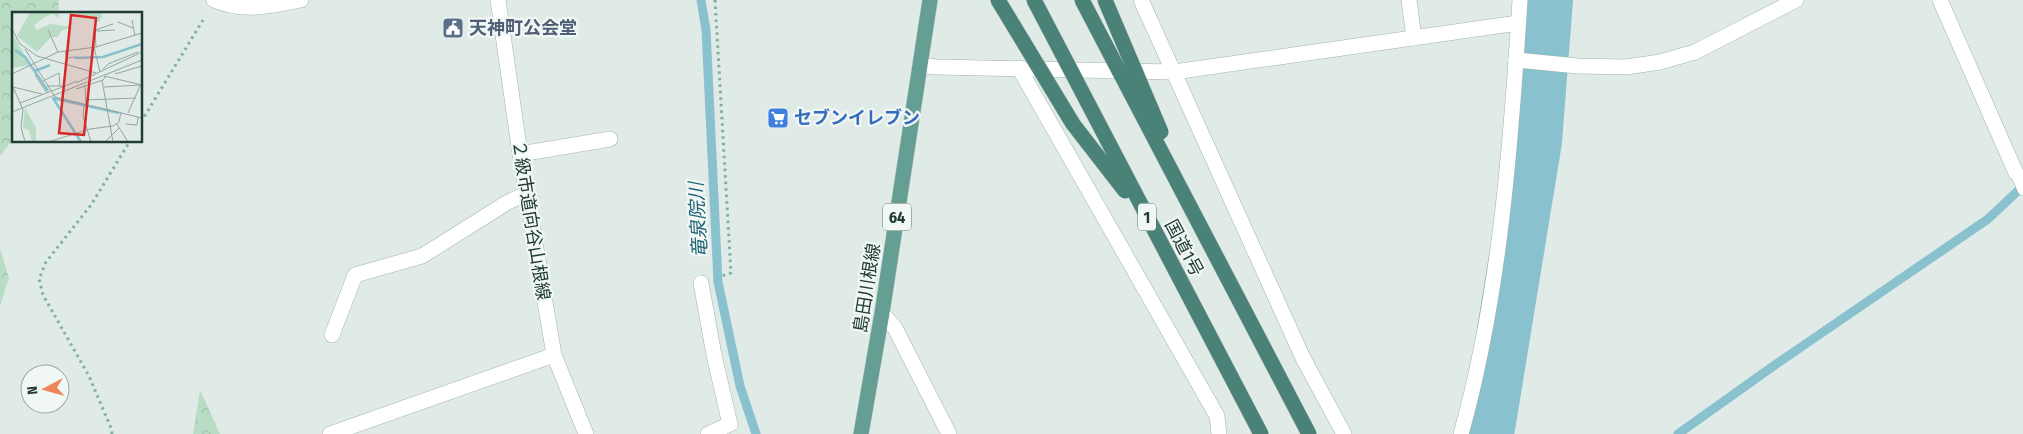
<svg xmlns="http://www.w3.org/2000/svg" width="2023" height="434" font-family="'Fira Sans Condensed','Noto Sans JP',sans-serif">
  <defs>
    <pattern id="forest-crowns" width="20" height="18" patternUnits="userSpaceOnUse" patternTransform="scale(1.25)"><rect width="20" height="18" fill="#b9dcc4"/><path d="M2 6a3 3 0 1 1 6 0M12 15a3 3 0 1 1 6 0" fill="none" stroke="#9fbea9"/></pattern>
  </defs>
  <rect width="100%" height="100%" fill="#e0ebe7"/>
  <g fill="url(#forest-crowns)">
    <polygon points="0,0 59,0 58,14 14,14 14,138 0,156"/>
    <polygon points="0,249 9,278 0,306"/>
    <polygon points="200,390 220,434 193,434"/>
  </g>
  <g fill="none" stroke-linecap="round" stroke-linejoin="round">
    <g stroke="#89c1cf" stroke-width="9">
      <polyline points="701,0 706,30 718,282 740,386 756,434"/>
      <polyline points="1678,434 1772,367 1988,219 2023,186"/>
    </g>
    <polyline stroke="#89c1cf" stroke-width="54" points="1487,434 1535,141 1546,0"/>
    <g stroke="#a3b3ae" stroke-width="12">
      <polyline id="service" points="2016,173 2023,190"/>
    </g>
    <g stroke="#a3b3ae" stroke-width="16">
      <g id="minor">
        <path d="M214,0C243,13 270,6 301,0"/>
        <polyline points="1141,0 1303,358 1344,434"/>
        <polyline points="1409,0 1414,38"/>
        <polyline points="1940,0 2016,173"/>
        <polyline points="1516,60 1578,66 1626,67 1660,62 1695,52 1796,0"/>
        <polyline points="920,65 936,67 1174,72 1518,23"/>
        <polyline points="1019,68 1217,416 1219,434"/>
        <polyline points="520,154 610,139"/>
        <polyline points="701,283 714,355 730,424 708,434"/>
        <polyline points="882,313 895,328 949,434"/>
        <polyline points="332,335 355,275 422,256 508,202 526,194"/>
        <polyline points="330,434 554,355"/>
      </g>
    </g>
    <g stroke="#a3b3ae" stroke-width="16">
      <g id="tertiary">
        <polyline points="498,0 520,154 554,355 586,434"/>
        <path d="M1461,434C1500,295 1511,144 1520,0"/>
      </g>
    </g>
    <g stroke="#c1c8c6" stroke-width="16">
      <polyline id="primary" points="861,434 882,313 930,0"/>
    </g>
    <g stroke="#81aea2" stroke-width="3" stroke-dasharray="2.5 4" stroke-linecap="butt">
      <polyline points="715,0 731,273 722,276"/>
      <polyline points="141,122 203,20"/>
      <polyline points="112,434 111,428 89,376 43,295 39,279 46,262 91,205 130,141"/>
    </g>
    <use href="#service" stroke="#fff" stroke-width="11"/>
    <use href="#minor" stroke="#fff" stroke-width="15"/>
    <use href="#tertiary" stroke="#fff" stroke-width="15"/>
    <use href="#primary" stroke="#659f93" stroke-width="15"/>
    <g stroke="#c1c8c6" stroke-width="16" stroke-linecap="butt">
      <g id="trunk-bridge">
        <polyline points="998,0 1073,124 1125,191"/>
        <polyline points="1034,0 1261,434"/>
        <polyline points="1082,0 1309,434"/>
        <polyline points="1105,0 1161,132"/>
      </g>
    </g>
    <use href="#trunk-bridge" stroke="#4a8278" stroke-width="15"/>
  </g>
  <defs>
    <g id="civic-square" transform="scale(1.125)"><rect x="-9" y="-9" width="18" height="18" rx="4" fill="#5c6f8a" stroke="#f0f7f4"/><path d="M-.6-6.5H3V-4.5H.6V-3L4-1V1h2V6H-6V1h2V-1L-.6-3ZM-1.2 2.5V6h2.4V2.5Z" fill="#fff"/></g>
    <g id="supermarket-square" transform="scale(1.125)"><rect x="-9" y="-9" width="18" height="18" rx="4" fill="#3f7fe0" stroke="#f0f7f4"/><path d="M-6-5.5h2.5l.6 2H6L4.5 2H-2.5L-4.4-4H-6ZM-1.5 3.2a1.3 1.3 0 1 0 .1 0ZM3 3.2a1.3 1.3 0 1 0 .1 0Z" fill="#fff"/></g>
  </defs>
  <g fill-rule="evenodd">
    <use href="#civic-square" x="453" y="28"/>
    <use href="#supermarket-square" x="778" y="118"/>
  </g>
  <g text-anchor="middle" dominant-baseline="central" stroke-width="4.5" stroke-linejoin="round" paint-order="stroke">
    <g fill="#f0f7f4" stroke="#5f736e" stroke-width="1">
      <rect x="883" y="203.5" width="28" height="27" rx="4"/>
      <rect x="1138" y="203.5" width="18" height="27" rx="4"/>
    </g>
    <g font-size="16" font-weight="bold" fill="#213b35">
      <text x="897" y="217">64</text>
      <text x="1147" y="217">1</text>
    </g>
    <g font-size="18" font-weight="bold" fill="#4e5e75" stroke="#f0f7f4" text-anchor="start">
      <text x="469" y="28">天神町公会堂</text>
    </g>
    <g font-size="18" font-weight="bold" fill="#366cbe" stroke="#f0f7f4" text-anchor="start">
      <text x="794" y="118">セブンイレブン</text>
    </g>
    <g font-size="18" fill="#213b35" stroke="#f0f7f4">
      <text transform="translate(531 220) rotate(81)">２級市道向谷山根線</text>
      <text transform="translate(1184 248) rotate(62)">国道1号</text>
      <text transform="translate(867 288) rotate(-81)">島田川根線</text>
    </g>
    <g font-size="19" font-style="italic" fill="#1d6275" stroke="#f0f7f4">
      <text transform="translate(698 220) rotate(-93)">竜泉院川</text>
    </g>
  </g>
  <g transform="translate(12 12)">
    <rect width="130" height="130" fill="#e0ebe7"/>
    <path d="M18,0L47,1V6L41,2L33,5L22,13L25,18L38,12L60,15L49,19L46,25H39L25,40L5,24ZM65,0H90V5L87,10L74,4L68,5ZM0,21L18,53L0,56ZM13,96L24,116V130H20L17,118L11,116Z" fill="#b9dcc4"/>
    <path fill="none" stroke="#89c1cf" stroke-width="2.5" d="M3,38L13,45L36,79M63,46L91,45L130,32M23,59L38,53M40,86L107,101M41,86L69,130"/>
    <path fill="none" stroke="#94a5a0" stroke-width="1" d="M120,8L123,24M106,10L121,16M0,17L8,32L25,44L84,61M36,18L46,40M83,19L103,18M82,35L88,60M84,35L83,18L101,12M13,37L43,85L130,106M53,39L55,46L64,45M91,57L96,52L126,40M0,62L46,40L84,35L130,21M103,62L130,54M23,63L35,81M92,64L130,73M90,68L101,130M31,69L47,61L48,74M64,71L130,40M73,73L74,94M35,74H53L65,69M1,75L11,98L9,115L13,130M1,75L30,82M92,75L129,73M64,77L91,68L94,64M74,88L124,86M8,91L53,74M72,94L71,104L79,130M0,100L130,48M116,101L128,74M105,112L116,130M114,112L125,113L126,105M36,130L78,117L101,114L107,110L109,100M93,130L107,116"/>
    <path fill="#d62828" fill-opacity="0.15" stroke="#d62828" stroke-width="2.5" d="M59,3L84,6L72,123L47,121Z"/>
    <rect width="130" height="130" fill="none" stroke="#213b35" stroke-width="2.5"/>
  </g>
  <g transform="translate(45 389) rotate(264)"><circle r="24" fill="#f0f7f4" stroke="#9daca8"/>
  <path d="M0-4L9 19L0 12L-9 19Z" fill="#ef865a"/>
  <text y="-8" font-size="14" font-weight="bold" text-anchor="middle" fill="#213b35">N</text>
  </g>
</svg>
